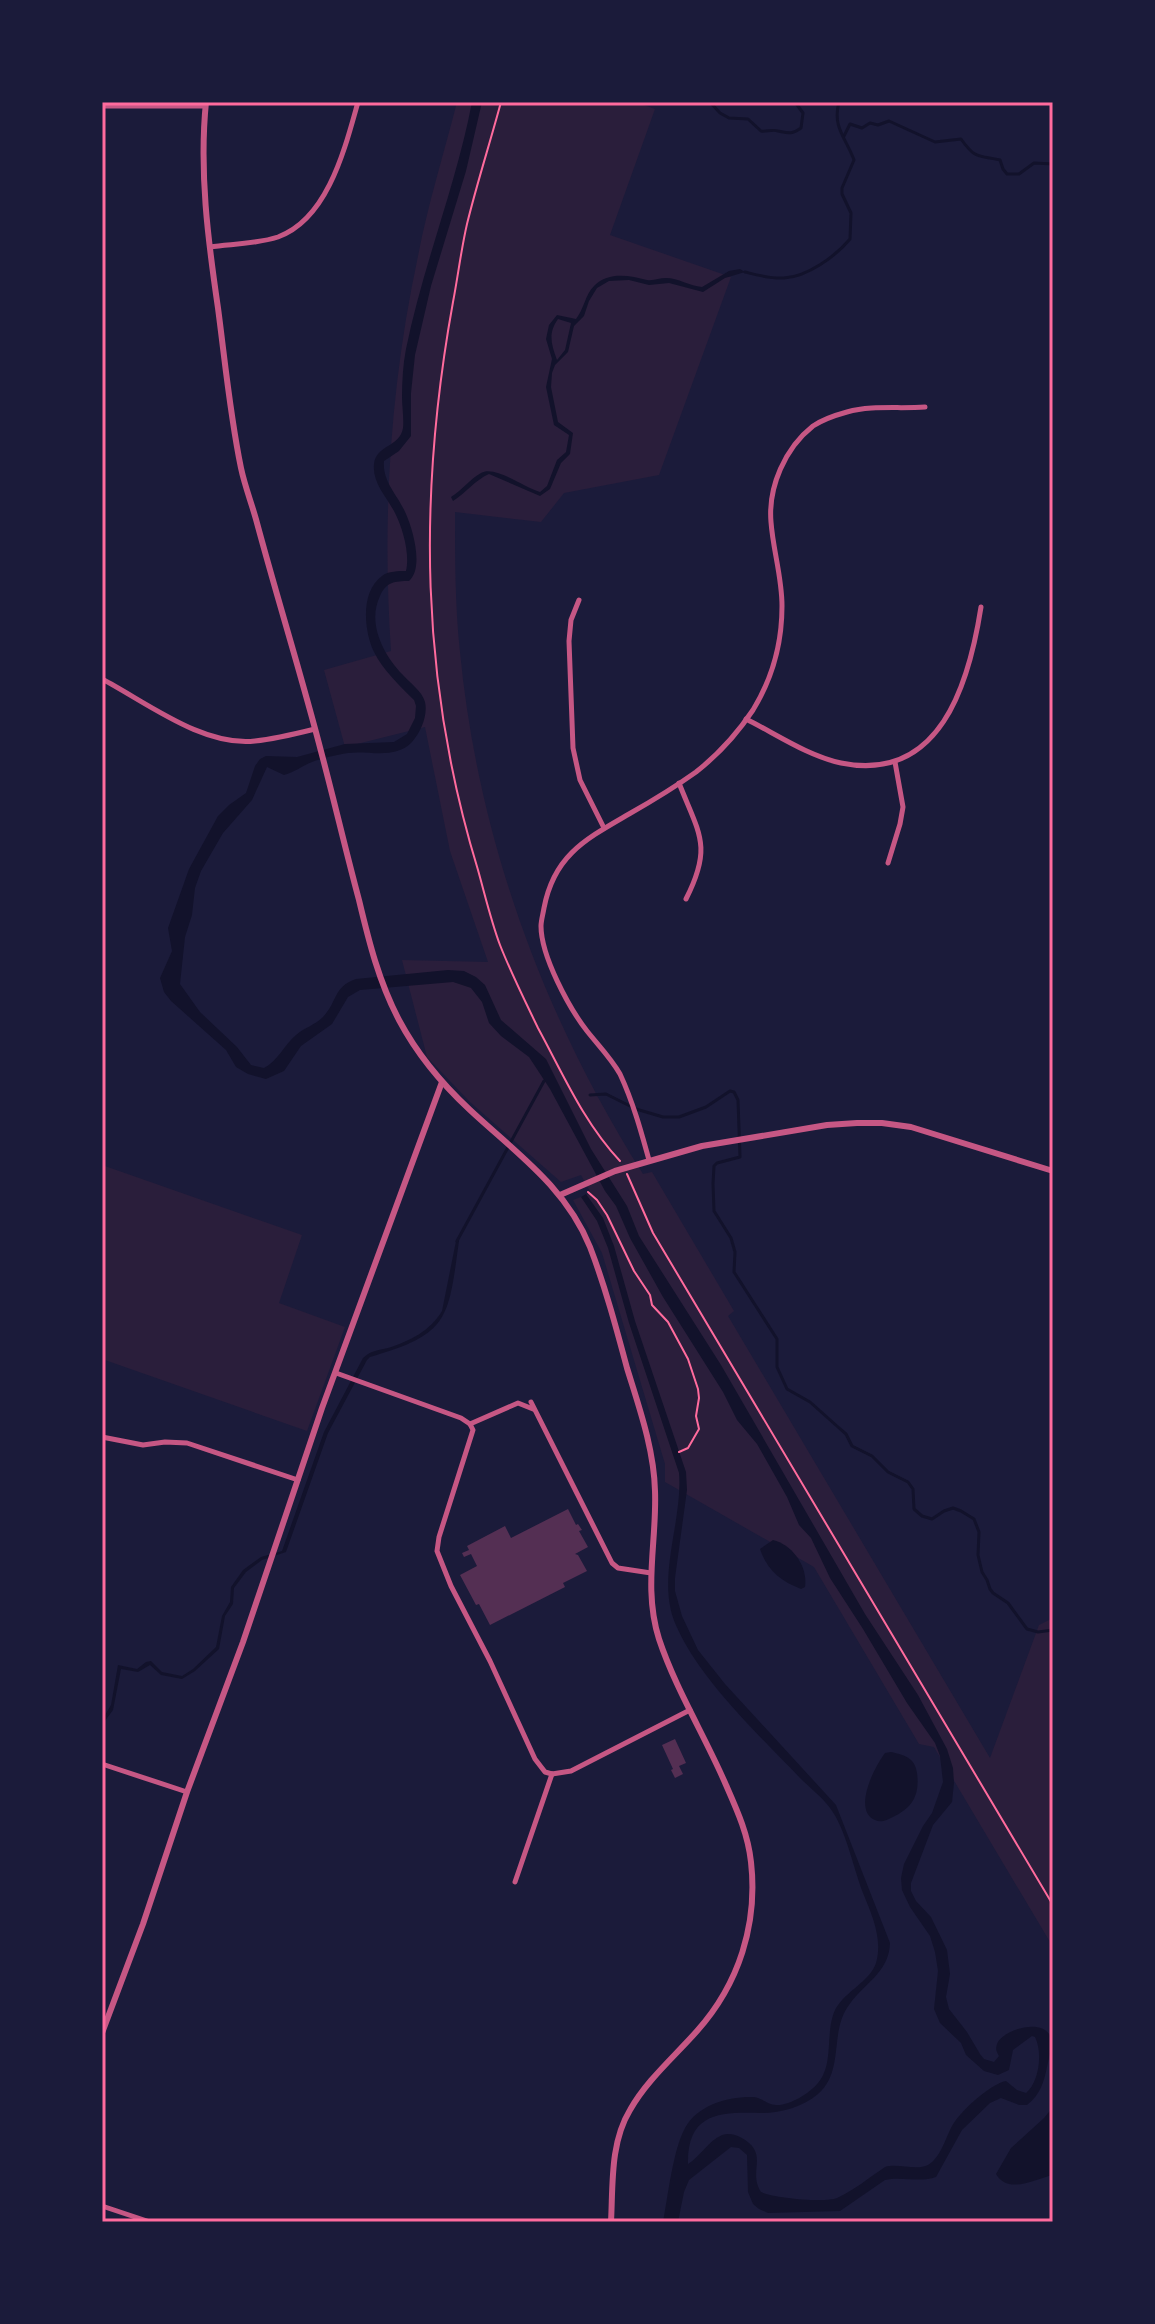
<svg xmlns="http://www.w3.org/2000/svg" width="1155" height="2324" font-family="'Open Sans',sans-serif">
  <rect width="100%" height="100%" fill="#1b1b3a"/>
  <g fill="#2a1e3b">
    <path d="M457,102H635L655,109L610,235L731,277L659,475L564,493L541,522L455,512C455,559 455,605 460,652C478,838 543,1016 643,1174L652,1172L734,1311L728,1316L990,1758L1039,1625L1053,1618V1947L934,1747L919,1744L814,1567L665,1482V1464L602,1253L573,1200L591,1193L581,1175L561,1182L470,1102L427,1057L402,960L488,962L450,851L425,727L345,747L324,670L391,651C382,518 390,387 418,256C428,204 444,153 457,102Z"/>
    <polygon points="102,1165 302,1235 279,1303 345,1327 307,1431 102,1359"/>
  </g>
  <g fill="#12122b" fill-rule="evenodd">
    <path d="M472,102H482L466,171L431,286L415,355L411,393V436L399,451L384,461C382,482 398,495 406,514C413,530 424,568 409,581C395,581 386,582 380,596C367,623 383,654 402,674C409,682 422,691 425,702C428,715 421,732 412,742C395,760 369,750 348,753C336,755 322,758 312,762C302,766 295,772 284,775L267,767L252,800L223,833L201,871L195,888L192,915L185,937L180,984L200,1012L237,1047L251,1065L264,1068C278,1061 284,1045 296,1035C304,1028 315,1025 323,1017C338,1001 333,987 356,979L448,970L464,971L476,977L485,985L501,1020L546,1059L591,1149L627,1206L639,1236L721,1365L865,1614L918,1695L947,1749L953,1768L954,1783L952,1802L933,1825L911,1883V1891L916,1901L931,1917L947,1950L950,1974L946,1997L949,2009L967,2032L980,2054L984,2059L994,2062L999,2056C997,2052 995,2050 997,2044C1003,2029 1043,2018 1050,2036C1053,2046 1049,2057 1047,2067C1044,2082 1040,2095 1027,2105H1019L1001,2098L990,2103L962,2130L936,2177C920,2183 902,2176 885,2180L840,2211L768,2213L759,2209L753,2204L748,2192L747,2155L739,2148L731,2147L689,2180L684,2192L678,2222H663C668,2196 673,2150 685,2128C697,2105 729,2096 754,2097C762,2098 768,2105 776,2105C789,2106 810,2093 818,2083C835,2063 824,2031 836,2008C846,1991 870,1981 876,1963C883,1939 872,1915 863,1893C853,1867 846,1829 830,1808C822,1797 810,1788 800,1778C758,1734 698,1678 675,1623C656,1577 683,1521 679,1473L629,1323L608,1248L597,1221L581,1197L586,1194L603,1218L614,1246L635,1321L686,1472L687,1490L675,1578V1591L682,1616L698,1650L725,1684L836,1805L890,1943C889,1974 862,1984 847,2008C830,2034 844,2072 818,2094C803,2107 781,2113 761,2113C721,2112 687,2112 688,2164C700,2157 708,2141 722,2135C728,2133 734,2134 740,2137C771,2153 747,2171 761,2192C773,2198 825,2203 837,2198C853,2191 870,2177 885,2167C898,2163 916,2171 928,2165C940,2158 945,2140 951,2128C958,2113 990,2084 1006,2081L1017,2090L1026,2093C1039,2082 1043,2053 1035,2037L1032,2036L1013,2050L1009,2070L998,2075L984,2071L966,2055L961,2043L940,2023L934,2009L938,1971L935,1952L930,1936L910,1907L902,1890L901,1878L904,1864L923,1826L932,1813L943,1782L940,1756L935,1743L907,1703L863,1629L830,1578L811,1538L799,1525L787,1497L757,1444L737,1420L723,1392L663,1297L630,1238L616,1206L605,1191L550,1089L529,1057L501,1036L489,1023L482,1002L471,988L453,982L360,990L348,997L332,1024L301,1046L284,1071L266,1079L248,1074L236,1067L226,1050L171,1001L164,992L160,978L172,951L168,928L189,869L218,816L229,805L246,793L255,766L260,759L266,756L297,757L345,744L394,742L407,734L415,718L416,706L414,700C400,686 383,670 374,652C364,631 360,592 382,576C388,571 399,571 406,571C410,554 403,529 395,513C387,497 372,483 374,464C376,445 400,447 403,428C404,418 402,407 402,397C402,381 403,364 406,349C423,265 456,186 472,102Z"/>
    <path d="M740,269L745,272L725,278L703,292L669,283L649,285L629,280L609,281L597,288L589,301L584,316L574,326L568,352L555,365L552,373L551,387L558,422L573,433L570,454L561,463L550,489L540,496L489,474C475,480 466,493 453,501L451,497C462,490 470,479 481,473C495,465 523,487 540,492L547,486L557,460L566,452L569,435L554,425L546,387L552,359L546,339L549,325L557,315L576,319C584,309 585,295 594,286C609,271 630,276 647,280C654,281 659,278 666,278C678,278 690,286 702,287L729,271ZM558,319L571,323L565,350L557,360C551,344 548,333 558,319Z"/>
    <path d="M456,1241H459C448,1319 450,1334 370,1357L367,1360L328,1433L286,1552L262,1560L246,1572L234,1588L233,1604L225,1616L219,1649L195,1671L182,1679L161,1675L150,1665L138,1672L121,1669L113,1710L102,1725V1720L111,1705L118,1665L137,1669L146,1662L151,1661L162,1672L182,1676L193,1669L216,1647L222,1616L230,1602L231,1587L243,1570L261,1557L282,1551L324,1432L363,1358C370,1351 378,1350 388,1348C410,1341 430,1331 442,1311Z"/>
    <path d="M773,1540C793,1545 808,1567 805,1587L801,1589C780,1581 767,1570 760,1549Z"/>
    <path d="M891,1752C905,1755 915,1758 917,1773C920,1796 912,1808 893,1817C887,1820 881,1823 875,1820C852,1810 875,1766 885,1753Z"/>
    <path d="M1053,2107V2175C1035,2179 1008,2195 996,2174L1011,2148L1044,2118Z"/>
  </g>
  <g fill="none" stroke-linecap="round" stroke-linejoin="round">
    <g stroke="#12122b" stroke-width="3">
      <path d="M710,102L720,113L729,118L748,119L761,131C766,132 773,129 778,131C788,133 791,135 801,128L803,113L795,102"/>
      <path d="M844,136L850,124L862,128L870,123L878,125L889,121L935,142L961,139C976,160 978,155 1000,160L1003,169L1007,174H1019L1034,163L1053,164"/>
      <path d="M745,272C757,275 771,279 784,278C807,277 836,256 850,239L851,213L842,194V188L854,160C846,138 832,127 839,102"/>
      <polyline points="590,1095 606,1094 636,1109 663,1117 679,1117 706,1107 730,1091 734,1092 738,1100 740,1157 717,1163 714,1166 713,1184 714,1211 731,1238 735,1252 734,1272 777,1339 777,1367 787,1389 810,1402 838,1427 846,1434 852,1446 872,1456 888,1472 908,1482 913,1489 914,1509 922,1516 932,1519 944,1511 953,1508 961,1511 974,1519 979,1532 978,1555 982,1572 987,1580 990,1589 993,1593 1008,1603 1027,1629 1038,1632 1053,1630"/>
      <polyline points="457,1241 544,1081"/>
    </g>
  </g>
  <g fill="#542f53">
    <polygon points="568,1509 576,1525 578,1524 582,1530 579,1531 588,1547 575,1554 578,1555 587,1571 563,1583 565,1587 490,1625 479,1604 476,1605 460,1575 477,1566 471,1554 464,1557 462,1553 469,1550 467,1546 505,1526 511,1538"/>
    <polygon points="675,1739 686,1763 679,1766 683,1774 675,1778 671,1770 673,1769 662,1745"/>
  </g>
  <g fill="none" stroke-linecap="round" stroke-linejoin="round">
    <g stroke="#ff6b9d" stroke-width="2">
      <path d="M501,102C490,143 477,183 467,224C461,250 458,276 453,302C418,495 420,681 478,870C485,895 491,921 500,945C511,973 525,1001 538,1028C563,1074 584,1123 620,1161"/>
      <polyline points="627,1174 653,1233 1053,1905"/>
      <polyline points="588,1192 597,1200 607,1215 634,1271 650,1295 652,1305 668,1322 688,1359 698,1389 699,1398 696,1416 699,1429 688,1448 679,1452"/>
    </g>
    <g stroke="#c65784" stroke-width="5">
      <polyline points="102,106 205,106"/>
      <path d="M210,247C232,244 257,244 278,237C328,219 345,148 358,102"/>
      <polyline points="579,600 571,620 569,641 573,748 580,780 604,828"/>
      <path d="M102,679C146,702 203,747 255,741C275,739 295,734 315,729"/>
      <path d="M746,719C776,734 808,756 841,763C940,783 969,684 981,607"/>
      <path d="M679,783C699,834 713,846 686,899"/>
      <polyline points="888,863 900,824 903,807 895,762"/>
      <path d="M649,1160C641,1131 633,1102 620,1074C611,1058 598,1045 587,1031C569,1008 541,956 541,926C541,921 543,914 544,908C554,855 586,839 629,814C652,801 675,787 696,772C719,754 737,734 753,710C772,679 782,642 782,606C782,577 773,550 771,522C768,487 785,448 813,426C822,420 836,415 847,412C872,405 899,409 925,407"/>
      <polyline points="336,1373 461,1418 470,1424"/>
      <polyline points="531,1402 612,1563 618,1568 651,1573"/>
      <polyline points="470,1424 473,1430 439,1537 437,1551 451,1586 490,1661 535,1759 545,1772 552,1774"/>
      <polyline points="470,1424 518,1403 533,1409"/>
      <polyline points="102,1437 143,1445 165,1442 187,1443 298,1480"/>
      <polyline points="102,1764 187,1792"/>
      <polyline points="552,1774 571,1771 690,1710"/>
      <polyline points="515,1882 552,1774"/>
      <polyline points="102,2206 150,2222"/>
    </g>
    <g stroke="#c65784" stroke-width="6">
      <path d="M206,102C199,171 208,240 218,308C225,361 230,415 241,468C245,487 252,504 257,523C278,601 302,677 322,755C335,804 346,852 359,900C369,942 379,982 399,1020C417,1054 441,1083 470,1110C515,1152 566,1187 590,1247C605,1286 616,1327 627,1368C639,1407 654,1449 655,1491C657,1541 643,1589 659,1639C676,1690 705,1736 726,1785C737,1810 748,1834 751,1862C758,1924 739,1984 697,2031C674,2057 647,2080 630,2110C610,2143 613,2185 611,2222"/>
      <polyline points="560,1195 615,1171 702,1146 827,1125 857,1123 882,1123 911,1127 1053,1171"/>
      <polyline points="102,2033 143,1924 187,1792 243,1642 322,1408 442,1082"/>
    </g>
  </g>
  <rect width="1155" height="2324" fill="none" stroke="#1b1b3a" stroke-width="208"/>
  <rect x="104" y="104" width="947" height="2116" fill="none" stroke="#ff6b9d" stroke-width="3"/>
</svg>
